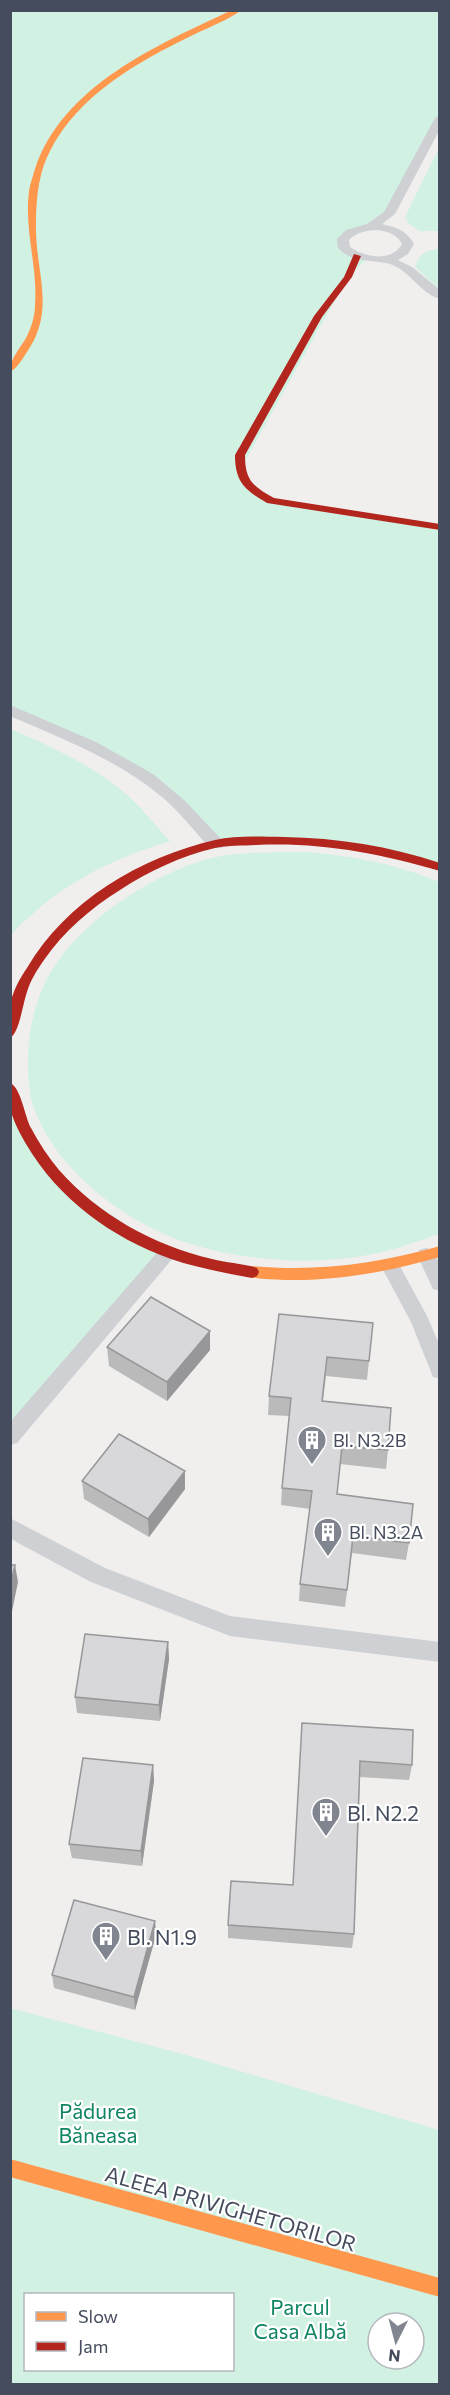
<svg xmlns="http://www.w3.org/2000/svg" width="450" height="2395" font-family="Commissioner,sans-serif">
  <rect width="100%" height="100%" fill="#f0efee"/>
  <g fill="#d1f1e3" fill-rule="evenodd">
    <polygon points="10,11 439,11 439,119 382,227 370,227 342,242 367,259 348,277 240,470 271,501 439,527 439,867 363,844 216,844 142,775 11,710"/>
    <polygon points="439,148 439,231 419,231 408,223 405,217"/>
    <path d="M439,249H440L439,289L415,267C419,253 426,250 439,249Z"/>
    <path d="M11,729C50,746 88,763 121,790C139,804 154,824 170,841C108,860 55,887 11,935Z"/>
    <path d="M308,852C358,857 393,863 439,882V1234C421,1240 402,1247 383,1252C318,1267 239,1262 176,1239C119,1217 57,1169 35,1111C29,1096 28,1077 28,1061C29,999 52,956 100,917C133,890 179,864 221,856C249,851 280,853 308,852Z"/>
    <polygon points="10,1112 55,1176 167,1253 11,1437"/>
    <path d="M10,2008L179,2053L439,2130V2384H11ZM26,2294H232V2370H26ZM378,2323H414V2359H378Z"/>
  </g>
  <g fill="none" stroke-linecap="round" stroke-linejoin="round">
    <g fill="#ced0d4" fill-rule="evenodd">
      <path d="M440,115V129L395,214L382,224C396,227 406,230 414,244L408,254L398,260L412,267L440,290V299C419,293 408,267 386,263C369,260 351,262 338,248L337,239L346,230L367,224L384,212L435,118ZM376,230C387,231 397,234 402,244C391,263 365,257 350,247L349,240C357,232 365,231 376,230Z"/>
      <path d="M10,705L96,742L153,774L184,800L222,840L224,844L222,848H210C194,831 180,812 162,797C118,760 63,739 10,716Z"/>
      <polygon points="167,1246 173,1248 176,1253 173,1258 17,1443 10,1445 10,1422 161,1248"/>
      <polygon points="426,1248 433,1250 440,1264 440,1291 433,1289 417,1255 419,1250"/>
      <polygon points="390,1259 397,1261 427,1316 440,1346 440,1379 433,1377 411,1322 381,1266 383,1261"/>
      <polygon points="10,1518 105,1568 230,1616 440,1642 440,1662 230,1636 91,1582 20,1544 10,1538"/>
    </g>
    <g fill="#ff974d" fill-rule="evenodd">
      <path d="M232,10H242C228,20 209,27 193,35C139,61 78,95 50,151C37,176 36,204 36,231C37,278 56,312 25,355C21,361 17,368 10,372C10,357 21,348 27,336C32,326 35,315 35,305C38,267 24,231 29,191C30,184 33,176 35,169C63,85 158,45 232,10Z"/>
      <path d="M440,1246V1257C388,1272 337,1281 284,1280C272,1279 258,1280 247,1276L245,1272L247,1268L252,1266C317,1272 377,1264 440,1246Z"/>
      <polygon points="10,2159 440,2278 440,2297 10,2177"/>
    </g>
    <g fill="#b3261e" fill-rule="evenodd">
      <path d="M354,254L361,256L352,277L322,317L245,455C245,481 253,486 274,498L440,524V530L267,503C245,490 235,482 235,455L314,316L344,277Z"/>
      <path d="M284,837C338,838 389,846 440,863V871C377,853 321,842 256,845C242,846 229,845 215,848C181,856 149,871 120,890C91,908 63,932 44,960C37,970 30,981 27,992C23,1003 19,1034 10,1038C10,1026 9,1012 11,1001C14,989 20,978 27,968C66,901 141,857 215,840C237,835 262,837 284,837Z"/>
      <path d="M10,1083C21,1087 25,1118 31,1128C39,1143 48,1157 59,1170C99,1215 153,1245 212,1259C226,1263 242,1263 257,1268L259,1272L257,1276L252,1278C225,1273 198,1268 171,1259C112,1238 58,1199 26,1144C20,1133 14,1123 11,1111C9,1102 10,1092 10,1083Z"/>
    </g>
  </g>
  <g fill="#bababb">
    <polygon points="373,1323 367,1380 326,1376 323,1401 388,1450 386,1469 340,1464 337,1494 409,1543 406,1560 352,1553 345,1607 299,1601 300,1584 310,1509 281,1505 282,1488 289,1416 268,1415 269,1396"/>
    <polygon points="210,1331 210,1350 167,1401 109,1366 107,1347"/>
    <polygon points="82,1481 185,1489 149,1537 84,1499"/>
    <polygon points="168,1642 169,1659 160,1721 77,1713 75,1697"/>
    <polygon points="302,1723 412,1765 409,1780 360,1777 354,1934 352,1948 228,1938 228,1925 293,1885"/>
    <polygon points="153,1765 154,1781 142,1866 72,1858 69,1844"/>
    <polygon points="155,1921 156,1935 135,2010 54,1988 52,1975"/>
  </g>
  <g fill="#979799">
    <polygon points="210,1331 210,1350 167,1401 167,1382"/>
    <polygon points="185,1471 185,1489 149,1537 148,1519"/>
    <polygon points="15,1565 18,1582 10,1621 10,1587"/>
    <polygon points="168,1642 169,1659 160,1721 159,1705"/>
    <polygon points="153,1765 154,1781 142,1866 141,1851"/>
    <polygon points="155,1921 156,1935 135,2010 134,1997"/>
  </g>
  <g fill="#d8d8da" stroke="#979799" stroke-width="1.5">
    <polygon points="151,1297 210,1331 167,1382 107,1347"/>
    <polygon points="279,1314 373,1323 369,1361 327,1357 322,1401 391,1408 388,1450 342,1446 337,1494 413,1504 409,1543 353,1536 347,1590 300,1584 312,1491 282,1488 291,1398 269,1396"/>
    <polygon points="119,1434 185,1471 148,1519 82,1481"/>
    <polygon points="10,1565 15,1565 10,1587"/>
    <polygon points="85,1634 168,1642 159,1705 75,1697"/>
    <polygon points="302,1723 413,1730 412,1765 360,1761 354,1934 228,1925 231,1881 293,1885"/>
    <polygon points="83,1758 153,1765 141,1851 69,1844"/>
    <polygon points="74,1900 155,1921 134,1997 52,1975"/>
  </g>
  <defs>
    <g id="building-pin" transform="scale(1.5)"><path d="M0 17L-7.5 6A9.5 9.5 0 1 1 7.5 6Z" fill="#808590" stroke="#fff"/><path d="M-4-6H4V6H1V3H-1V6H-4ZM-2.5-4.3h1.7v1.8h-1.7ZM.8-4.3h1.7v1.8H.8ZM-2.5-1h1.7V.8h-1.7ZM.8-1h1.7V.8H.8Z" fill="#fff"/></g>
  </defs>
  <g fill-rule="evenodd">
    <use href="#building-pin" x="312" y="1440"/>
    <use href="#building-pin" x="328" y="1532"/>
    <use href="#building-pin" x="326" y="1812"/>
    <use href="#building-pin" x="106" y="1936"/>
  </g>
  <g text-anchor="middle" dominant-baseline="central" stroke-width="4.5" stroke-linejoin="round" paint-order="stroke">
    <g font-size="18" fill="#444c5d" stroke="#fff" text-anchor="start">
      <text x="333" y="1440">Bl. N3.2B</text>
      <text x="349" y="1532">Bl. N3.2A</text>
    </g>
    <g font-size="21" fill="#444c5d" stroke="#fff" text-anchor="start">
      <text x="347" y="1812">Bl. N2.2</text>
      <text x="127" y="1936">Bl. N1.9</text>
    </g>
    <g font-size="21" fill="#0e8461" stroke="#fff">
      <text x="98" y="2110">Pădurea<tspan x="98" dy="24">Băneasa</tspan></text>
      <text x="300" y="2306">Parcul<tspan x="300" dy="24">Casa Albă</tspan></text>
    </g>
    <g font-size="21" fill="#444c5d" stroke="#fff">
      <text transform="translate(231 2208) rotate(16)">ALEEA PRIVIGHETORILOR</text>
    </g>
  </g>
  <rect width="450" height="2395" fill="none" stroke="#444c5d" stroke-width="24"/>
  <rect x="24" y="2293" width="210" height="78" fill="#ffffff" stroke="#b4b7be" stroke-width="1.5"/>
  <rect x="36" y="2312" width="30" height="9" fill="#ff974d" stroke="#b4b7be" stroke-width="1.5"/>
  <text x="78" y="2323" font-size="18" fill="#444c5d">Slow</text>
  <rect x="36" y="2342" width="30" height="9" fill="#b3261e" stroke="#b4b7be" stroke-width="1.5"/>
  <text x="78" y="2353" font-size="18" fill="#444c5d">Jam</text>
  <g transform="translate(396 2341) rotate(186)"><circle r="28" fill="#ffffff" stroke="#b4b7be" stroke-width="1.5"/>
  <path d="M0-4.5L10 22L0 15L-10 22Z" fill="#808590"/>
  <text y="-9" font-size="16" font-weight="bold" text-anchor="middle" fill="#444c5d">N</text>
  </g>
</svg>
